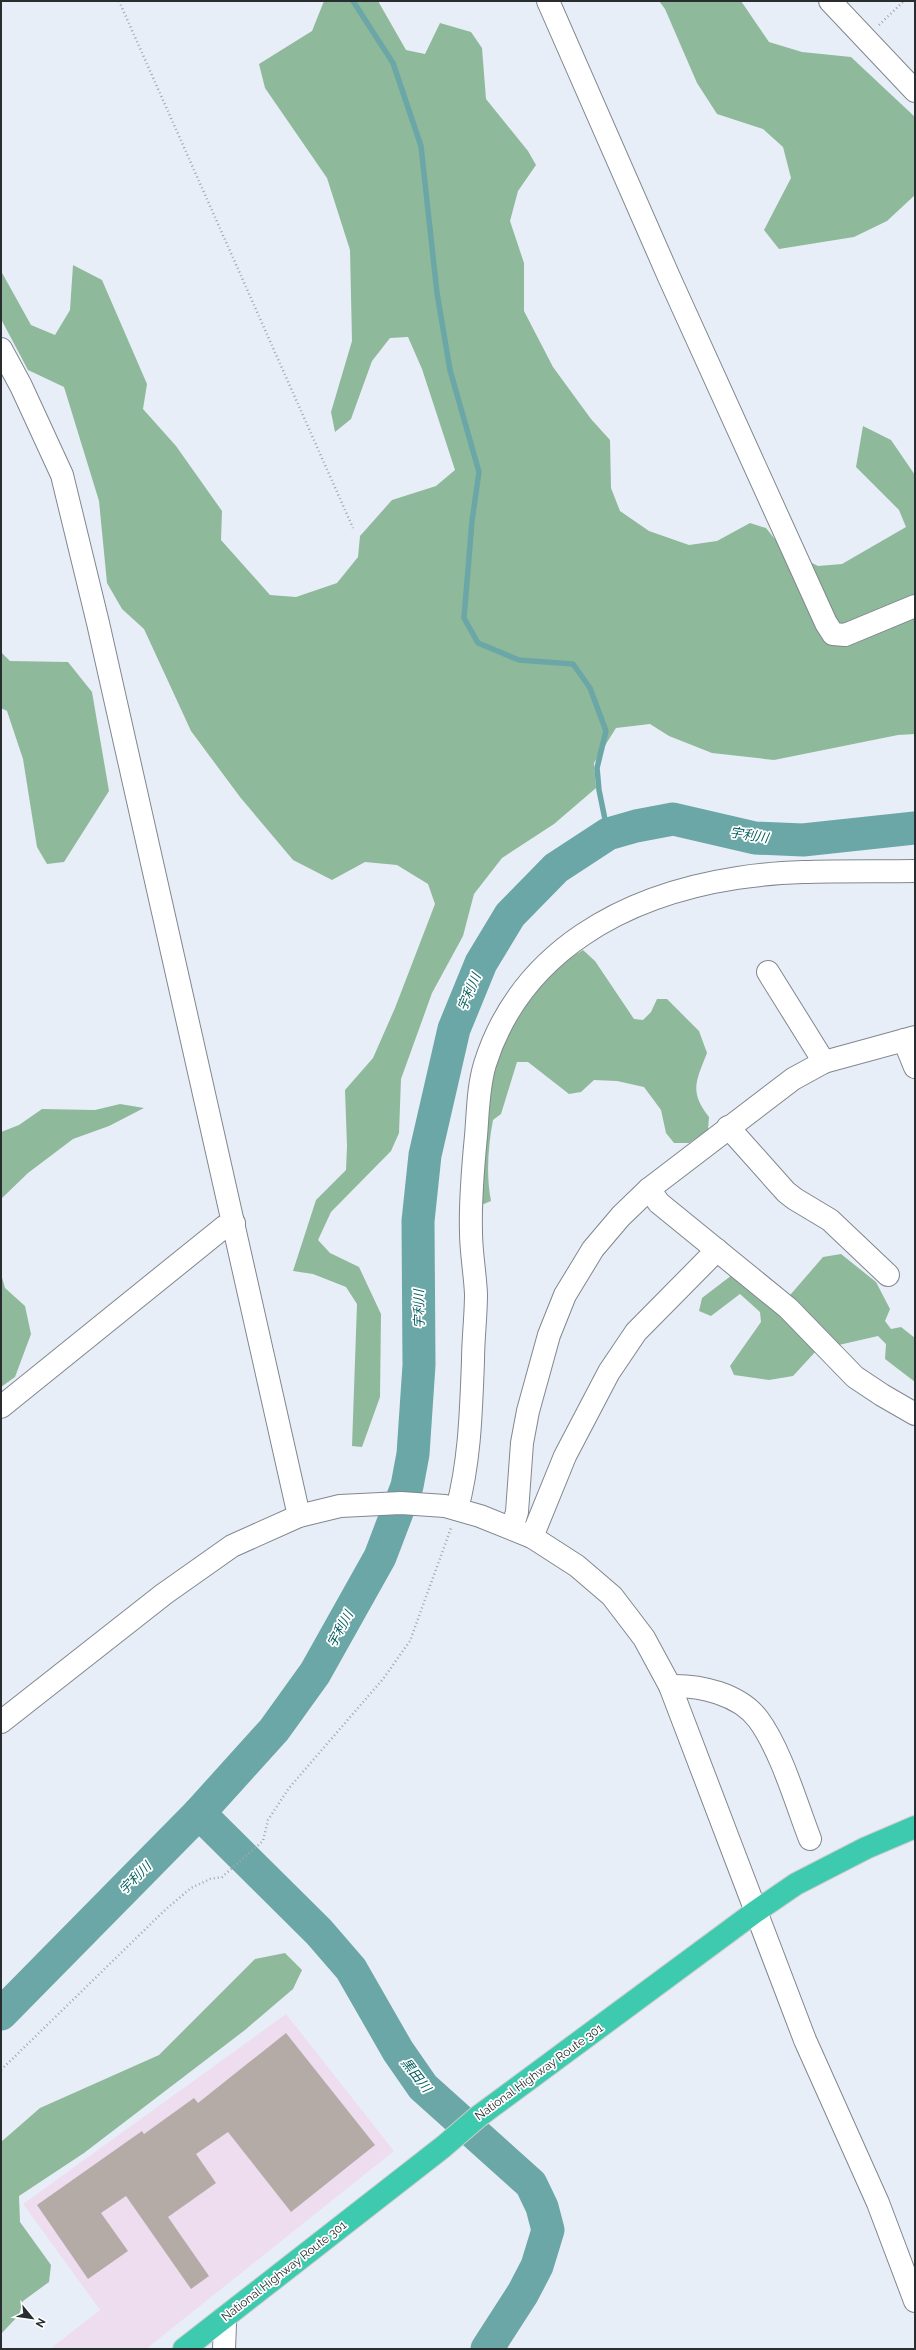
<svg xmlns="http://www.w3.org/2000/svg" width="916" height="2350" font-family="Raleway,'Noto Sans JP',sans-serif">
  <rect width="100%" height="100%" fill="#e8eef7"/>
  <polygon fill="#eeddef" points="286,2014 394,2151 146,2349 50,2349 100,2310 23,2204"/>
  <g fill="#8fb99b">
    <polygon points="324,1 378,1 406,50 425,54 440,23 471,32 482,48 486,99 528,151 536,165 518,191 510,221 524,263 524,311 553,367 591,419 610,440 611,488 620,511 649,531 689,545 717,541 750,523 766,528 782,548 818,566 842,564 906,527 899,510 856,467 863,426 891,440 915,475 915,734 898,735 774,760 712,753 669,736 650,724 616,728 594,763 596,788 554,824 502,858 474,894 463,936 432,993 401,1079 399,1133 391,1151 331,1212 318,1240 330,1253 359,1267 381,1314 380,1397 362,1447 352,1446 357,1304 346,1287 313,1274 293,1271 316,1200 346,1170 347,1146 345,1090 373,1058 395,1008 435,904 428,884 397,865 365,862 332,880 293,860 240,797 191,731 144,629 122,609 107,583 99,501 64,387 28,370 1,319 1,271 31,325 55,335 70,310 73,265 102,280 147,384 143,409 176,446 222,511 221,540 270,595 296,597 337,583 358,557 360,536 392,500 436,486 455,470 422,369 408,337 390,338 372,361 351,419 335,432 331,412 352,341 350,250 327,178 265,88 259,64 312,31"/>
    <polygon points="659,1 741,1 769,42 802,52 851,57 915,117 915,195 887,221 854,237 779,249 764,230 791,178 783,147 763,129 717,114 697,83 665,9"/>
    <polygon points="1,652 10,661 68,662 92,692 109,791 64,862 47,864 37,847 23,759 7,711 1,708"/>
    <path d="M583,950L595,961L634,1019L643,1020L651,1012L657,999H667L699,1031L707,1053C696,1081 689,1092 709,1117L708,1130L689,1143H674L666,1133L661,1110L644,1087L617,1081L594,1080L581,1092L569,1094L528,1062H517L501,1114L493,1120C488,1146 486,1175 491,1201L479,1206L487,1083L506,1034L528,997L567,960Z"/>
    <polygon points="120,1104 144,1108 109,1126 73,1139 28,1173 1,1199 1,1132 19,1125 42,1109 95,1110"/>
    <polygon points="841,1254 876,1282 890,1309 885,1321 891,1329 901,1327 915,1338 915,1382 885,1359 886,1344 878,1336 817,1350 793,1376 769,1380 734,1375 730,1366 761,1322 760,1312 740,1294 711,1316 699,1311 702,1298 732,1275 776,1304 791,1294 823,1257"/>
    <polygon points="1,1274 5,1288 25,1306 31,1334 15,1377 1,1387"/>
    <polygon points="285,1953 302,1970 293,1989 245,2030 84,2153 19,2196 20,2222 51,2265 49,2282 23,2301 19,2315 1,2334 1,2142 40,2108 159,2055 255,1959"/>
  </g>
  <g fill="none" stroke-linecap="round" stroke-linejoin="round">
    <polyline stroke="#6ba7a7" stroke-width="5.5" points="353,1 393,63 421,146 437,293 450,370 479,472 472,521 464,618 478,643 519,660 573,664 590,688 606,731 597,768 599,790 608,834"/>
    <g stroke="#6ba7a7" stroke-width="33">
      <polyline points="199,1813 319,1932 351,1969 398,2051 423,2087 531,2184 542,2207 548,2230 537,2266 523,2293 487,2349"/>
      <polyline points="1,2014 199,1813 274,1730 315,1673 380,1557 407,1486 413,1454 419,1365 418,1221 425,1155 454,1029 481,963 510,915 556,868 608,834 636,826 673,819 755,838 803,840 915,828"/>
    </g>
  </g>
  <polygon fill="#b5aba6" points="286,2033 375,2145 291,2212 228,2132 196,2154 216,2183 168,2217 209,2276 191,2289 126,2196 101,2213 128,2251 88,2279 37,2205 142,2131 144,2134 194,2098 198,2103"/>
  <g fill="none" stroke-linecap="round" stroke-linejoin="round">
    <g stroke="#81878f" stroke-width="24">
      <g id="minor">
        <polyline points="548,1 669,277 826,623 833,634 845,635 915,606"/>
        <polyline points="830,1 915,91"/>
        <polyline points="1,349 21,386 62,475 98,623 299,1516"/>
        <polyline points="768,972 824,1062"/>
        <polyline points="904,1040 915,1067"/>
        <polyline points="728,1127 786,1192 795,1199 830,1220 888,1275"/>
        <polyline points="649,1189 659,1203 788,1308 855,1377 882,1395 915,1414"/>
        <polyline points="1,1407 224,1227 234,1223"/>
        <path d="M457,1509C470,1460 471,1411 473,1361C473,1339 476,1316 476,1294C475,1273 471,1252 471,1232C470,1200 473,1167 476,1136C478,1112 478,1087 485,1064C521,950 626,895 737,878C793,869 858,872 915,871"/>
        <polyline points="512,1528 517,1512 522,1443 528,1411 549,1335 565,1295 593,1249 621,1216 649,1189 793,1079 824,1062 915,1037"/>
        <polyline points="532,1537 565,1456 609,1372 636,1332 717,1250"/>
        <path d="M670,1686C700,1685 739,1694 758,1719C781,1750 796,1803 810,1839"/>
        <polyline points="1,1722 164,1594 232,1546 299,1516 340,1506 401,1503 445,1506 480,1516 532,1537 577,1566 612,1596 644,1638 670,1686 805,2040 878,2203 915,2301"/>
        <polyline points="223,2319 225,2325 224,2349"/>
      </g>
    </g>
    <g stroke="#cccdcd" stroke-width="24">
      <polyline id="highway" points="184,2349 443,2147 479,2116 755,1912 796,1884 866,1848 915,1827"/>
    </g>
    <g stroke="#a1a6ad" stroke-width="2.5" stroke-dasharray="1 3" stroke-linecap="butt">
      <polyline points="119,1 353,528"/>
      <polyline points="879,25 904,1"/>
      <polyline points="1,2070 165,1910 191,1888 210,1879 222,1877 263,1841 268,1820 289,1788 383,1679 410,1641 451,1528"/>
    </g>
    <use href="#minor" stroke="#fff" stroke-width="22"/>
    <use href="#highway" stroke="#3ecaae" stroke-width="22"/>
  </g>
  <g text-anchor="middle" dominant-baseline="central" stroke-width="3.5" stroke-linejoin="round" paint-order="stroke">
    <g font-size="12" fill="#2a2d30" stroke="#fff">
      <text transform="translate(539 2072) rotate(-36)">National Highway Route 301</text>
      <text transform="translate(284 2271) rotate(-38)">National Highway Route 301</text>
    </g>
    <g font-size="13" font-style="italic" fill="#025e5f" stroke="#fff">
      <text transform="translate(749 835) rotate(9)">宇利川</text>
      <text transform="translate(469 992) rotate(-67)">宇利川</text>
      <text transform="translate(419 1309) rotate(-91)">宇利川</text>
      <text transform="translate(340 1629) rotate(-61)">宇利川</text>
      <text transform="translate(135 1878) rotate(-45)">宇利川</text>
      <text transform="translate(416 2075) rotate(52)">黒田川</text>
    </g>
  </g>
  <rect width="916" height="2350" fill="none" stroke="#2a2d30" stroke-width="4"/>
  <g transform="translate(32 2318) rotate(119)" stroke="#ffffff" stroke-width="3" paint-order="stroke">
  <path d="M0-3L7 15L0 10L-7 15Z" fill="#2a2d30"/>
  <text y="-6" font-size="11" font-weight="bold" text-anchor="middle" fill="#2a2d30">N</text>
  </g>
</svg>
